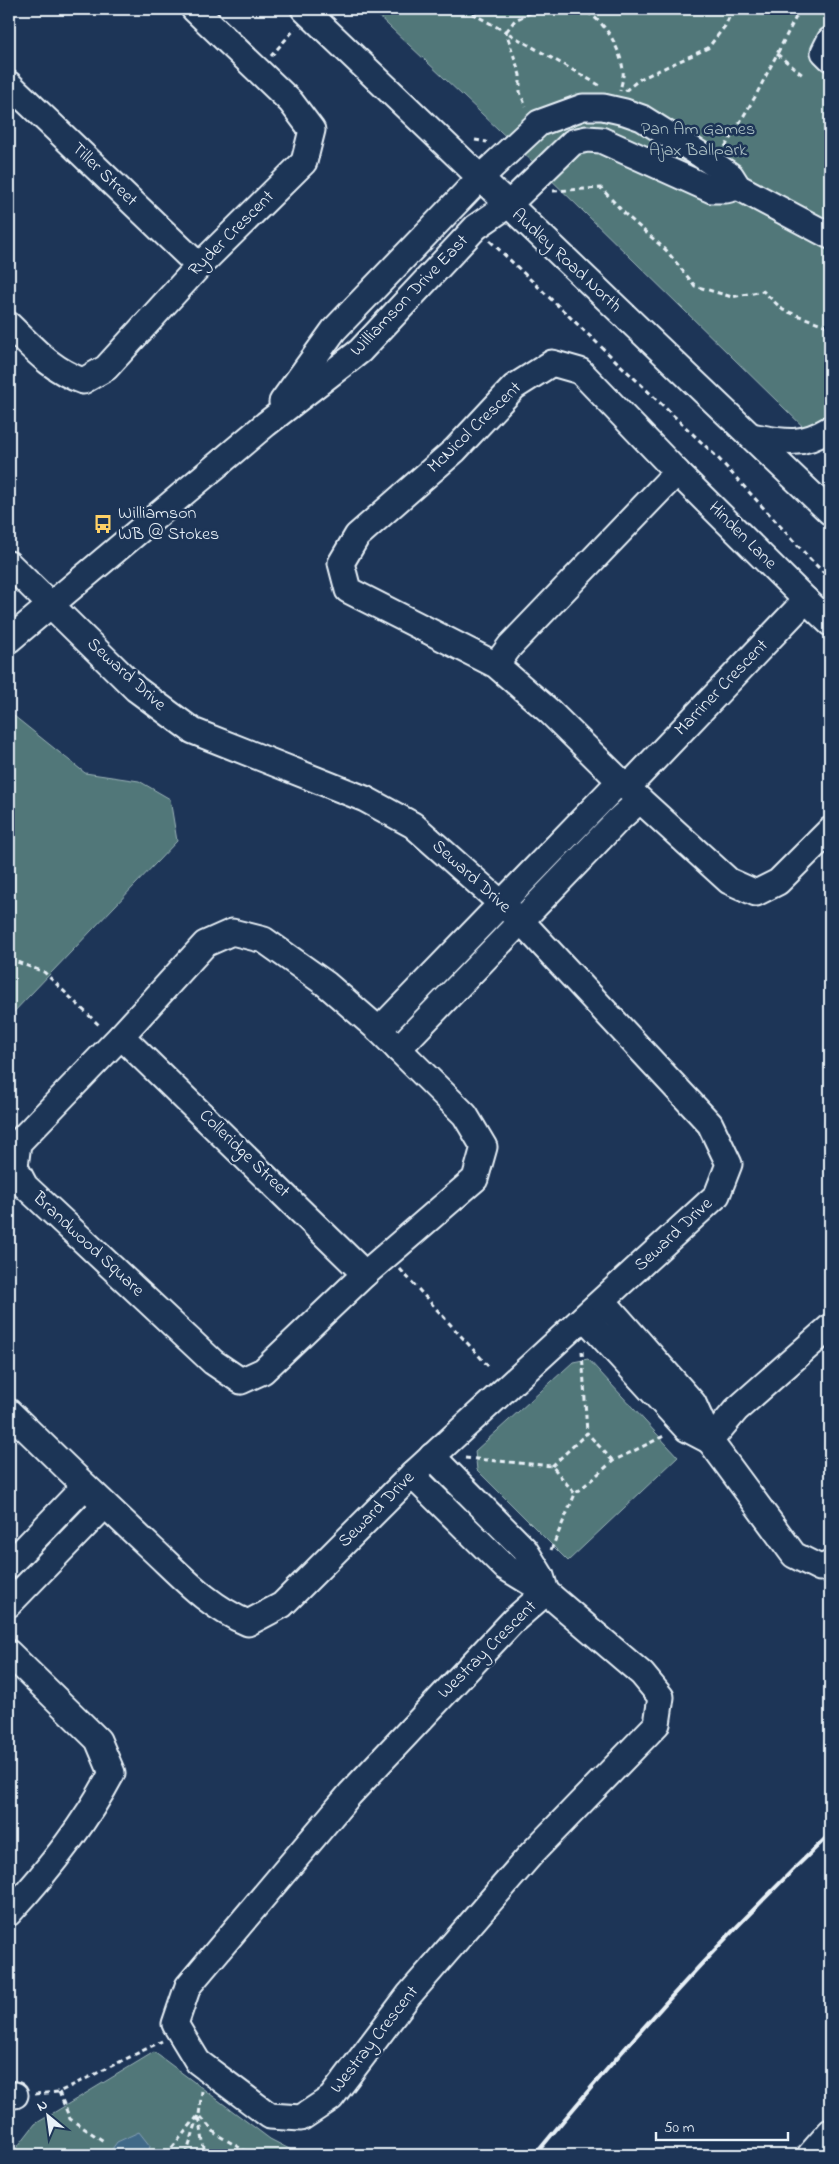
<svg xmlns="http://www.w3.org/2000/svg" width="839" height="2164" font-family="'Indie Flower',sans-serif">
  <rect width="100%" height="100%" fill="#1d3557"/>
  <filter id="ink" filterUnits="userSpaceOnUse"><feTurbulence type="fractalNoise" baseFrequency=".02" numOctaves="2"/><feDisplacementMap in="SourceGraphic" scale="10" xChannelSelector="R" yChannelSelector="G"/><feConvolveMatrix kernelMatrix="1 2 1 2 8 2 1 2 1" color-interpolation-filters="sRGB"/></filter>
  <g filter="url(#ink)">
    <g fill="#517779" stroke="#9cb4b8">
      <polygon points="371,9 830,9 830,453 536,165"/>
      <polygon points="9,712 85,773 139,781 170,799 177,841 9,1017"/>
      <polygon points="588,1359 678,1457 568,1561 477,1470 475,1451 573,1362"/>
      <polygon points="154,2052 270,2139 301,2155 11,2155 35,2124"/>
    </g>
    <polygon fill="#416988" stroke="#849fb5" points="139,2132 150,2146 148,2155 108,2155 117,2142"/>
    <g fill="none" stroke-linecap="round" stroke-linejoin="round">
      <g stroke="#e8f1f8" stroke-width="29">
        <g id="minor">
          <polyline points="304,9 830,512"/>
          <polyline points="830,40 824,52 830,58"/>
          <polyline points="9,84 199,266"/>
          <path d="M9,325C33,348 51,370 83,381L106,368L199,266L304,162L312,130L291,102L194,9"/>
          <polyline points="282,402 334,330 480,178 539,123 583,107 603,107 625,112 642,118 701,155 731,176 738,187 830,236"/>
          <path d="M751,436C784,442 800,447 830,429"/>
          <polyline points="677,472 806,600"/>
          <path d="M9,564L136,689L193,731L365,799L413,825L521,921L710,1124L729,1164L717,1195L412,1475L282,1605L248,1623C209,1607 183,1578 152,1549C104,1504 56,1458 9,1412"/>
          <polyline points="9,640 266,424 360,351 476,227 508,205 573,142 587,139 601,140 712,190 726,190 738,187"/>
          <polyline points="496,665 510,646 677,472 580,371 552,363 514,387 455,450 357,536 341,563 348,590 496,665 550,712 627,788 729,881 756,893 778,882 830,830"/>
          <polyline points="627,788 806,600 830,623"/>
          <polygon points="232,932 264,940 326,984 379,1030 465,1115 484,1147 475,1179 365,1274 263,1371 241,1381 213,1362 25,1186 15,1167 18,1143 121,1036 205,944"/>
          <polyline points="379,1030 620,781"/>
          <polyline points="121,1036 365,1274"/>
          <polyline points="398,1049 618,820 640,800"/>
          <polyline points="603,1301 693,1403 710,1441 794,1555 820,1568 830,1564"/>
          <polyline points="585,1318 687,1429 710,1441"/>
          <polyline points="710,1441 736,1410 830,1327"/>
          <polyline points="432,1456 525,1550 541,1576 546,1592"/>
          <polyline points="412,1475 505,1567 546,1592 642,1674 661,1697 657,1724 532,1853 409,1995 331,2098 301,2118 270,2116 198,2062 175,2024 188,1986 350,1794 513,1621 546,1592"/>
          <polyline points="9,1565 85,1486"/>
          <polyline points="9,1604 105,1505"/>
          <path d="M9,1653L98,1740L112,1773C85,1824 48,1871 9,1913"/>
          <polyline points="9,2094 15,2095"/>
          <polyline points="810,2155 830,2132"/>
        </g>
      </g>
      <g stroke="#e8f1f8" stroke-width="3" stroke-dasharray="5 4" stroke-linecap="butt">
        <polyline points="464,9 506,32 520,75 520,92 526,107"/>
        <polyline points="539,9 515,20 506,32 599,85"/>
        <path d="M579,9C602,15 621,48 623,71C624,77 621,85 620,91"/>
        <polyline points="777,54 804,76"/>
        <polyline points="271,56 295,29"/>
        <polyline points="625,91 640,79 708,48 725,26 733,9"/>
        <polyline points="475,140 487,142"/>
        <polyline points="725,147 755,97 800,9"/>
        <polyline points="553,191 601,188 626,215 666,250 695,286 732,297 763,291 783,310 830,327"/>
        <polyline points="490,241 718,458 811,560 830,579"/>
        <polyline points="9,959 44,972 101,1027"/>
        <polyline points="400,1269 490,1368"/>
        <polyline points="582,1351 587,1433"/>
        <polyline points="465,1458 552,1466 575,1494"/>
        <polyline points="552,1466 587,1433 613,1461"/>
        <polyline points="551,1550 575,1494 613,1461 664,1436"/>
        <polyline points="202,2091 199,2115 216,2134 252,2155"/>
        <polyline points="59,2092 70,2119 105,2142"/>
        <polyline points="35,2094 59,2092 162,2041"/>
        <polyline points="166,2155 197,2117"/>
        <polyline points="186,2155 199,2115 205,2155"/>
      </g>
      <use href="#minor" stroke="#1d3557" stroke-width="25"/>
      <path stroke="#e8f1f8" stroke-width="4" d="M535,2155C628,2041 723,1936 830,1834"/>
    </g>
  </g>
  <defs>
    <g id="bus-bare" transform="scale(1.5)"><path d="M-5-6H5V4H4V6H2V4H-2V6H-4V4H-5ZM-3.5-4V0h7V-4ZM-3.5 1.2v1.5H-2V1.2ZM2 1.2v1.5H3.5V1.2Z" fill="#ffd166" stroke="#1d3557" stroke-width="2.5" paint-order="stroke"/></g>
  </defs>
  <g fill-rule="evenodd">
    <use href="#bus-bare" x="103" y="524"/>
  </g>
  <g text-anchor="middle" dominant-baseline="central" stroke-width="5" stroke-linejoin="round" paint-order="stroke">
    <g font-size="18" fill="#acc0c5" stroke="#1d3557">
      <text x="698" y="130">Pan Am Games<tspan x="698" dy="21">Ajax Ballpark</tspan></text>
    </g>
    <g font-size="18" fill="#e8f1f8" stroke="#1d3557">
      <text transform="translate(104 175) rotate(44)">Tiller Street</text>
      <text transform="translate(232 234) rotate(-45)">Ryder Crescent</text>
      <text transform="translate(566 261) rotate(43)">Audley Road North</text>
      <text transform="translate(410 296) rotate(-46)">Williamson Drive East</text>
      <text transform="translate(475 428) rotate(-44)">McNicol Crescent</text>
      <text transform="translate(742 536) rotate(45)">Hinden Lane</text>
      <text transform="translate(126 675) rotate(42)">Seward Drive</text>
      <text transform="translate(722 688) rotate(-46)">Marriner Crescent</text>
      <text transform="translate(471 877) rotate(42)">Seward Drive</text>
      <text transform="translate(244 1154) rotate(44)">Colleridge Street</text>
      <text transform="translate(674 1235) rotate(-43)">Seward Drive</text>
      <text transform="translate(88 1245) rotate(43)">Brandwood Square</text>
      <text transform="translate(377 1510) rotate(-45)">Seward Drive</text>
      <text transform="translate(488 1650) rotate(-45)">Westray Crescent</text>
      <text transform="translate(375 2040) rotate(-52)">Westray Crescent</text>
    </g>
    <g font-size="18" fill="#e8f1f8" stroke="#1d3557" text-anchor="start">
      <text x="118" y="514">Williamson<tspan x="118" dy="21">WB @ Stokes</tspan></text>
    </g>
  </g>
  <rect width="839" height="2164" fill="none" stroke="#1d3557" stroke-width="30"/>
  <rect x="15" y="15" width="809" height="2134" fill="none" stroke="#e8f1f8" stroke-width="2" filter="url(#ink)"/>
  <g transform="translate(48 2116) rotate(331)" stroke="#1d3557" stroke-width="4" paint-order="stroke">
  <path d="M0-4L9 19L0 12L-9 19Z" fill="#e8f1f8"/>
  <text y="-8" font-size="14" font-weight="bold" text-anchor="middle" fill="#e8f1f8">N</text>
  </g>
  <path d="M656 2132v8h132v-8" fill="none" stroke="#e8f1f8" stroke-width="2.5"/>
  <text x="664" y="2132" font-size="15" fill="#e8f1f8" stroke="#1d3557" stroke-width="4" paint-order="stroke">50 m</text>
</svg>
